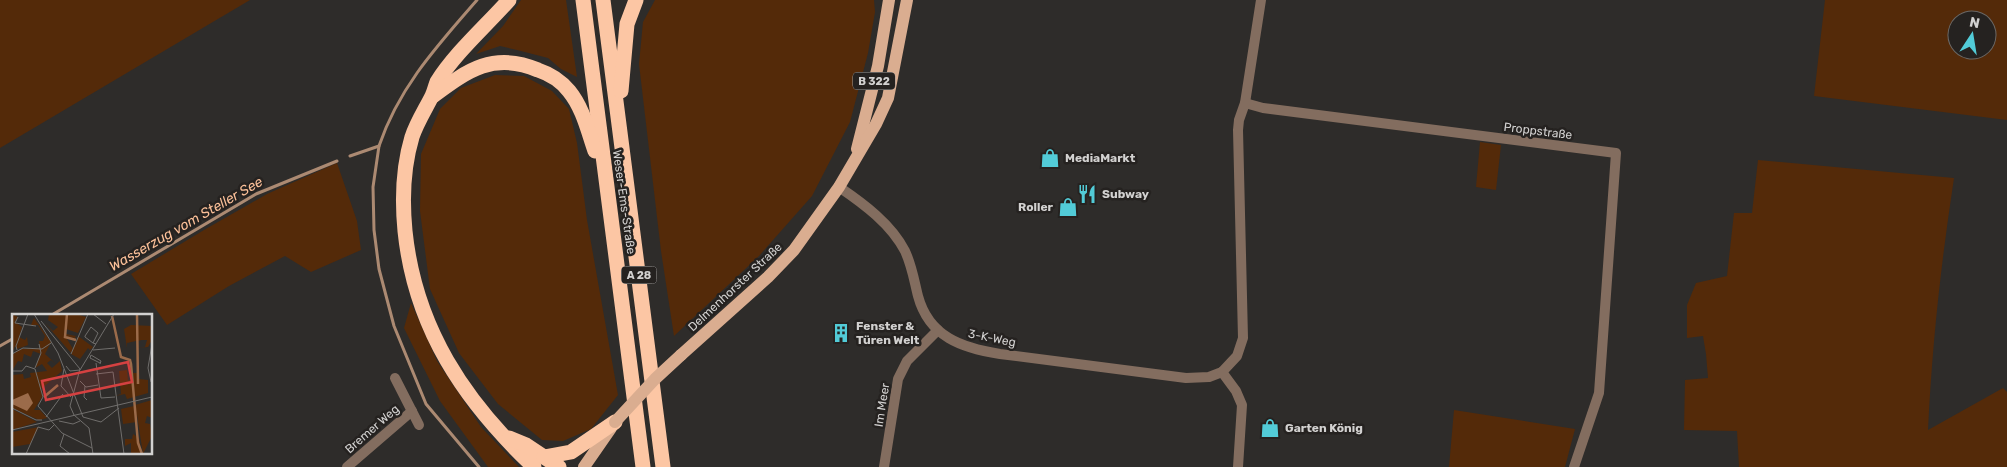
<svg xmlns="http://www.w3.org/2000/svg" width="2007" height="467" font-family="Rubik,sans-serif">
  <rect width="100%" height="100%" fill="#2e2c2a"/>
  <g fill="#542a09" fill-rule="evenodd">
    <polygon points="0,0 250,0 0,148"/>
    <polygon points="521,0 566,0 577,77 561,69 548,58 517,50 500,46 476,54 503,26"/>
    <polygon points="655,0 874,0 875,12 868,53 850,122 812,196 759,256 674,336 661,251 639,64 643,22"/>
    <path d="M1825,0H2007V120L1814,96ZM1957,20H1987V50H1957Z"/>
    <polygon points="495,75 524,76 552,91 569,109 577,143 587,220 618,395 591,429 563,441 542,440 498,404 459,353 430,289 420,211 421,154 440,109 461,88"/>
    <polygon points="1480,142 1501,145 1496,190 1476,187"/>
    <path d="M1758,160L1954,178C1941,263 1932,345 1928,430L2003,388L2007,392V467H1739L1737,431L1684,430L1685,380L1708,378L1706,354L1703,336L1687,338V305L1696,283L1727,276L1734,213H1752Z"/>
    <polygon points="337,163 357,221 361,250 311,272 285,256 229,286 167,325 131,274 204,230 267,194"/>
    <polygon points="411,303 437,361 481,427 519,467 488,467 440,401 404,328"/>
    <polygon points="1454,410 1575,429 1565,467 1449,467"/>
  </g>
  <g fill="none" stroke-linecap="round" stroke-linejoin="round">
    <g stroke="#ac8a72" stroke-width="3">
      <polyline points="379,146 373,187 374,230 379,269 394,326 426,404 479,467"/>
      <path d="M350,156L379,146C399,87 437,46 477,0"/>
      <polyline points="50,316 256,194 337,161"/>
      <polyline points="0,346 14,338"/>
    </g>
    <g stroke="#836d5f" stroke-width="10">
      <polyline points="1245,103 1263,108 1616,153 1599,393 1574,467"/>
      <path d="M839,187C864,204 891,224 905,251C912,266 914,280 918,296C929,337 962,348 1000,354L1186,378L1209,377L1222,372"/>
      <polyline points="395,378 419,425"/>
      <polyline points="347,467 412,411"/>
      <polyline points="884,467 898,379 907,361 938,330"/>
      <polyline points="1238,467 1242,405 1236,391 1222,372 1237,356 1243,338 1238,130 1239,120 1245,103 1261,0"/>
    </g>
    <g stroke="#daad90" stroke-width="12">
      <polyline points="857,149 878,66 889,0"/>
      <polyline points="681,355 768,277 794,250 839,187 876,124 888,98 907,0"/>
      <polyline points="584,467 611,428"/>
    </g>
    <g stroke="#fcc6a4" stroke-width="15">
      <path d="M509,0C486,26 455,53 437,82C435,87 434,92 432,96C425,110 417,122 412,137C403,167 402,200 405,231C415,328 464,401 534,467"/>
      <polyline points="583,0 643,467"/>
      <polyline points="603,0 663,467"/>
      <polyline points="621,91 627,24 636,0"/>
      <path d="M433,96C467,71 493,51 538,70C550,74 561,81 569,91C583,108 588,131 595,151"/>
      <polyline points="509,438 526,445 559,467"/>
      <polyline points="544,457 571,452 615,422"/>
    </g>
    <polyline stroke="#daad90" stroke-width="12" points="615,422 655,379 681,355"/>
  </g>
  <defs>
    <g id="shop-bare" transform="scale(1.5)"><path d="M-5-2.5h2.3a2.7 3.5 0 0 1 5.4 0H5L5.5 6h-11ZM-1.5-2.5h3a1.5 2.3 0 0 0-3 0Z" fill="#52cbd7" stroke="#252220" stroke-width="2.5" paint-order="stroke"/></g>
    <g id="restaurant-bare" transform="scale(1.5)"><path d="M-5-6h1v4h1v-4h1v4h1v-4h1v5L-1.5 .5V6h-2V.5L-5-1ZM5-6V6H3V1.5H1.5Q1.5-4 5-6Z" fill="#52cbd7" stroke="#252220" stroke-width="2.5" paint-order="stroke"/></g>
    <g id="building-bare" transform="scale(1.5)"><path d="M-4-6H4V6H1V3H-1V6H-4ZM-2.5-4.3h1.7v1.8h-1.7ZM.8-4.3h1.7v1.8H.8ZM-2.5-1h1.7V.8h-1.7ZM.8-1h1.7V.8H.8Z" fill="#52cbd7" stroke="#252220" stroke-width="2.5" paint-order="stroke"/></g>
  </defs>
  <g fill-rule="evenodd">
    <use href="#shop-bare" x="1050" y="158"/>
    <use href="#restaurant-bare" x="1087" y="194"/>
    <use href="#shop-bare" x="1068" y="207"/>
    <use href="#building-bare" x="841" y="333"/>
    <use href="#shop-bare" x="1270" y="428"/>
  </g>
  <g text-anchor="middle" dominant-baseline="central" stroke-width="5" stroke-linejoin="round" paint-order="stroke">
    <g fill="#252220" stroke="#9e9c9b" stroke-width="1">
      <rect x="853" y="72.5" width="42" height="17" rx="4"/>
      <rect x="621.5" y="266.5" width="35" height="17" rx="4"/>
    </g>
    <g font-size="11" font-weight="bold" fill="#d2d1d0">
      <text x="874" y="81">B 322</text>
      <text x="639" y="275">A 28</text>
    </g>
    <g font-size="12" fill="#d2d1d0" stroke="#252220">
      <text transform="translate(1538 131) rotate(7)">Proppstraße</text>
      <text transform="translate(624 202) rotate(82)">Weser-Ems-Straße</text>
      <text transform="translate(735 287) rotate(-43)">Delmenhorster Straße</text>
      <text transform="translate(992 338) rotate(11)">3-K-Weg</text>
      <text transform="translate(882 405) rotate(-81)">Im Meer</text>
      <text transform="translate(372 429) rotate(-41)">Bremer Weg</text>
    </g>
    <g font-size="12" font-weight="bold" fill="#d2d1d0" stroke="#252220" text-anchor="start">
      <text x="1065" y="158">MediaMarkt</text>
      <text x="1102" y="194">Subway</text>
      <text x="1053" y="207" text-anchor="end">Roller</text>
      <text x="856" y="326">Fenster &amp;<tspan x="856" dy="14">Türen Welt</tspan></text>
      <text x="1285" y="428">Garten König</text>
    </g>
    <g font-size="14" font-style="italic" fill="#fbc099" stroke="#252220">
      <text transform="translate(186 224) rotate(-30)">Wasserzug vom Steller See</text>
    </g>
  </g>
  <g transform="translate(12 314)">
    <rect width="140" height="140" fill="#2e2c2a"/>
    <path d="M0,0L6,3L3,8L10,13L7,23L13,26L15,23L16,31L5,35L3,32L0,39ZM37,0H64L74,3L66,19L54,15V20L64,22L62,25H55L61,35L59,39L33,9L41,17L46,13L36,6ZM22,4L39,28L33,40L44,50L39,46L35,49L40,54L48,47L50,57L29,75L30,83L22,96H28L35,104L27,106L0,94V61L11,60L12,65L19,63L18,59L35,57L30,50L23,54L29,40L21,37L19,43L12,40L10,48L6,47L0,57V41L8,35L28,34L27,27H31L33,22L26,11H19ZM119,11L140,12V26L136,33L125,34L133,33L135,26H130L125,27L124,33V27L115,29V34L112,15ZM66,22L81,33L78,36L76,34L68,45L59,40ZM115,56L116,67L119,65L122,70L121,59H127V65L136,66V79L115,85L113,80L103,82L109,80L107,57ZM140,86V104L135,102L133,109L138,110L140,122L131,140L125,101V108L111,110L109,95L122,92L123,98V91ZM0,95L25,108L0,116ZM27,113L18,130L0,133V118ZM121,120L127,124L130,140H119V129L113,132V125H120Z" fill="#542a09"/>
    <path d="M16,79L21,89L15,97L0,90V86Z" fill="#9b6b4a"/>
    <path fill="none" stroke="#9b6b4a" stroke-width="2.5" d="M55,0L53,23L64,26M125,0L126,70M100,2L109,43L118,46L119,50L126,129L130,140M32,83L46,71"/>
    <path fill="none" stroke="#706e6c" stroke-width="1" d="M22,0L46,39L71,103L89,108L107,94M81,0L94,10M6,3L3,9L24,12M29,7L68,55M81,29L86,19L79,13L73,22V23L81,29L84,30M5,36L4,32L16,0M81,36L103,34M0,40L11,34L30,35L39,29M59,40L76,0M84,49L89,84L103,83M88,50L89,47L79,41L78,44L88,49M54,52L58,57L68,56M23,54L29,39L27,30M52,55L49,72L59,83M68,55L58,92L62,101L77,114L81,140M68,56L102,0M0,57H10L14,52L23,55L31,83L26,92M84,60L101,58L112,140M68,67L74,73L86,71M139,68L136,54L140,30M73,72L72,83L75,86M26,92L50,119L80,134M0,94L24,106H30M34,103L51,80M47,107L61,110L68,107M0,116L140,83M52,120L48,132L58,140M14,140L26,113L37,116L42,111"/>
    <path fill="#d54141" fill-opacity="0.15" stroke="#d54141" stroke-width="2.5" d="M116,48L120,68L34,86L30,67Z"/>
    <rect width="140" height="140" fill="none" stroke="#d2d1d0" stroke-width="2.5"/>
  </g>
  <g transform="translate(1972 35) rotate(12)"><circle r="24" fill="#252220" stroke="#6a6866"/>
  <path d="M0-4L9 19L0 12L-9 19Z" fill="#52cbd7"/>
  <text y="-8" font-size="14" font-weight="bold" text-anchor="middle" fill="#d2d1d0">N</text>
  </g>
</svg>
